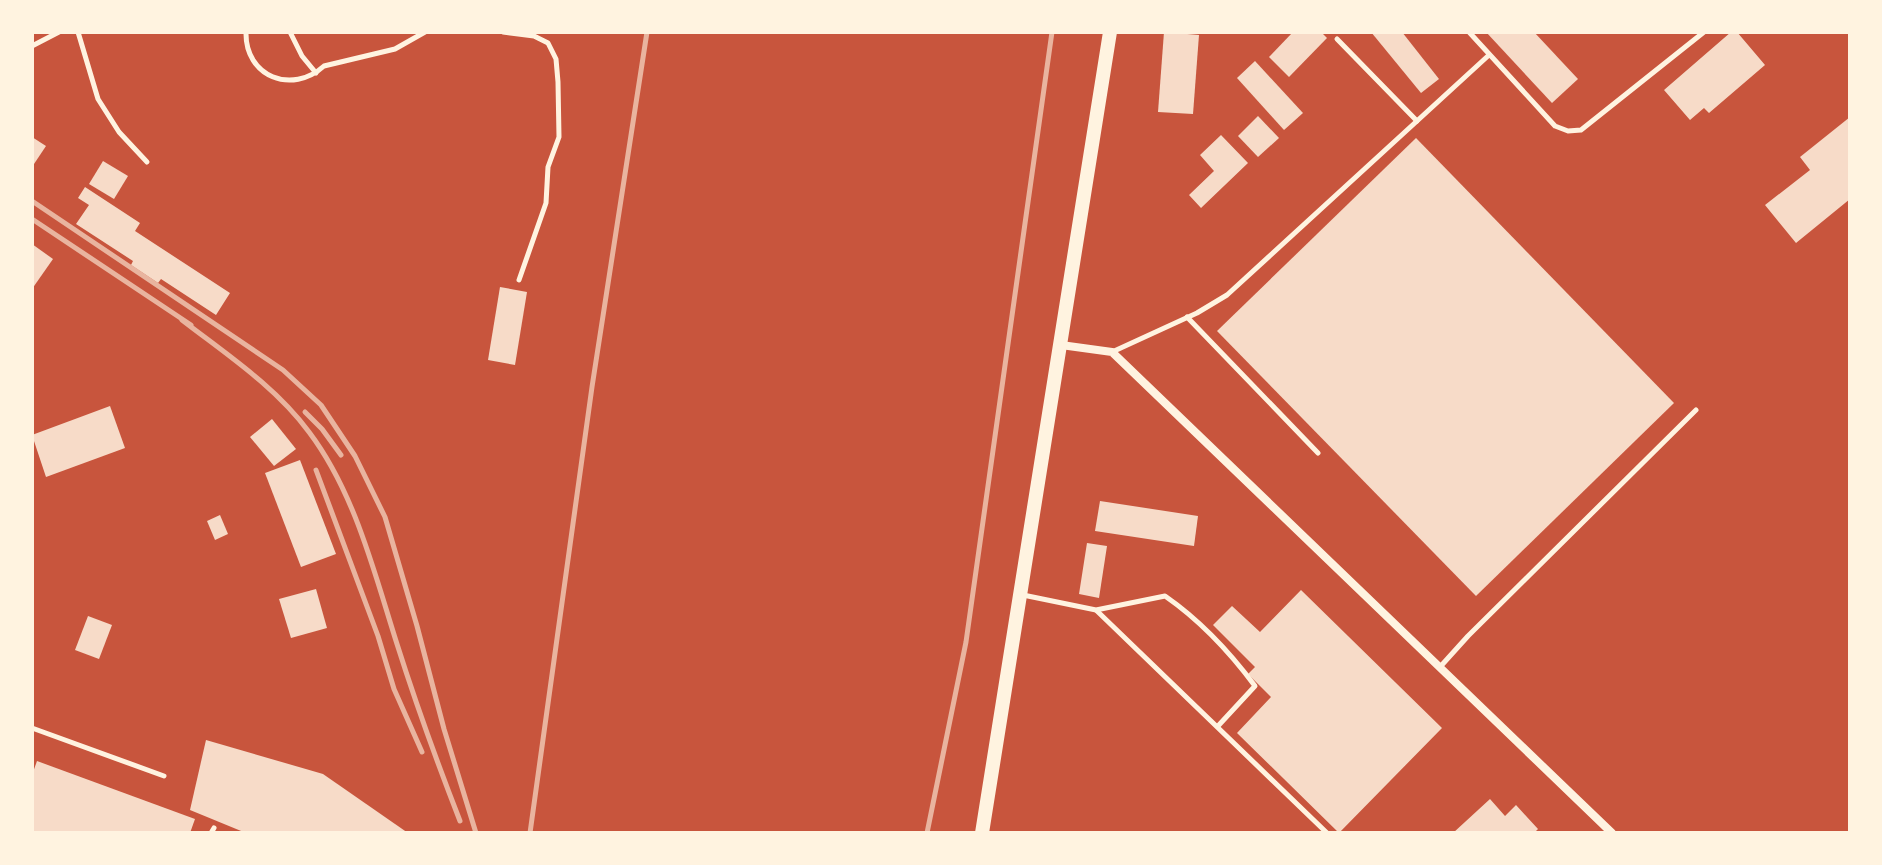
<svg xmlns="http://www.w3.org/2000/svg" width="1882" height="865" font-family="Quicksand,sans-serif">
  <rect width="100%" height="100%" fill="#c8553d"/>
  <g fill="#f7dbc8">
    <polygon points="1164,32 1199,35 1193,114 1158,112"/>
    <polygon points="1293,32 1321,32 1327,38 1289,77 1269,57"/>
    <polygon points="1371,32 1402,32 1439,79 1421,93"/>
    <polygon points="1486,32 1534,32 1578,79 1552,103"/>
    <polygon points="1731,32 1737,32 1765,65 1709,113 1704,108 1690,120 1664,90"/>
    <polygon points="1255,61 1303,113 1284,130 1237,78"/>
    <polygon points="1258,116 1279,138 1258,157 1238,136"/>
    <polygon points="1850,117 1850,199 1796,243 1765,205 1810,170 1800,157"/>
    <polygon points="1221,135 1248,163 1201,208 1189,195 1214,171 1200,155"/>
    <polygon points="32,137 46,146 32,167"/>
    <polygon points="1416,138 1674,403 1476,596 1217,331"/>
    <polygon points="103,161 128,176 114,199 89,184"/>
    <polygon points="85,187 140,223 135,231 230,293 216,315 161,279 158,283 131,265 133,261 76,224 89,205 78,198"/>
    <polygon points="32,244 53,259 32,289"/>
    <polygon points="500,287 527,292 515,365 488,360"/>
    <polygon points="110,406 125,448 46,477 32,435"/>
    <polygon points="272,419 296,449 274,466 250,437"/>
    <polygon points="300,460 336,554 301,567 265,473"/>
    <polygon points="1100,501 1198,516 1194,546 1095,531"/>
    <polygon points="220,515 228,534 215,540 207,521"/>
    <polygon points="1087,543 1107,546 1099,598 1079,594"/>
    <polygon points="316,589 327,628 291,638 279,599"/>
    <polygon points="1301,590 1442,728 1339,833 1237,733 1271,697 1248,674 1255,667 1213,625 1232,606 1260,632"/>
    <polygon points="88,616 112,625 99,659 75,650"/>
    <polygon points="206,740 323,774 408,833 246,833 190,810"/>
    <polygon points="37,761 195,819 190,833 32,833 32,775"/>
    <polygon points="1490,799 1505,816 1516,805 1538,829 1534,833 1453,833"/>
  </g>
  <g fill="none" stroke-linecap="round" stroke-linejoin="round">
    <g stroke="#fff3e0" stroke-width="5">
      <polyline points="78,32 98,99 119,132 147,162"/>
      <path d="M246,32C245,77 292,95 324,66L395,49L425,32"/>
      <polyline points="290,32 302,56 316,73"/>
      <polyline points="503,32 534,36 548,43 556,59 558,82 559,137 548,167 546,203 519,280"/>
      <polyline points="1469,32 1555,126 1568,131 1581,130 1704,32"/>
      <polyline points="1337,39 1417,121"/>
      <polyline points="32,46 59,32"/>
      <polyline points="1187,317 1318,453"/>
      <polyline points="1112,352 1197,313 1227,295 1489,55"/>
      <path d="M1023,595L1096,610L1165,596C1201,621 1229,651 1255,686L1218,726"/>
      <polyline points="1097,611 1327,833"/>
      <polyline points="1440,667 1468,636 1696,410"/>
      <polyline points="32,728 164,776"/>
      <polyline points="211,833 214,828"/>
    </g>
    <polyline stroke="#fff3e0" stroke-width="8" points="1061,345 1112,352 1612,833"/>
    <polyline stroke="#fff3e0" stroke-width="14" points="982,833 1110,32"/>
    <g stroke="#e9b49f" stroke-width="5">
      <polyline points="32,201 283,370 321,405 355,456 385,517 417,626 444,729 476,833"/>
      <polyline points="32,219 191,325"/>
      <path d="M182,320C226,354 275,386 309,432C355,493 374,572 397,644C416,704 437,762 460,821"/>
      <polyline points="305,412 322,429 341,455"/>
      <polyline points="316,470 378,636 394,689 422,752"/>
      <polyline points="530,833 592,387 647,32"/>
      <polyline points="927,833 966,642 1052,32"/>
    </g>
  </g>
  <rect width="1882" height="865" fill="none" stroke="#fff3e0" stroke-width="68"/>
</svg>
